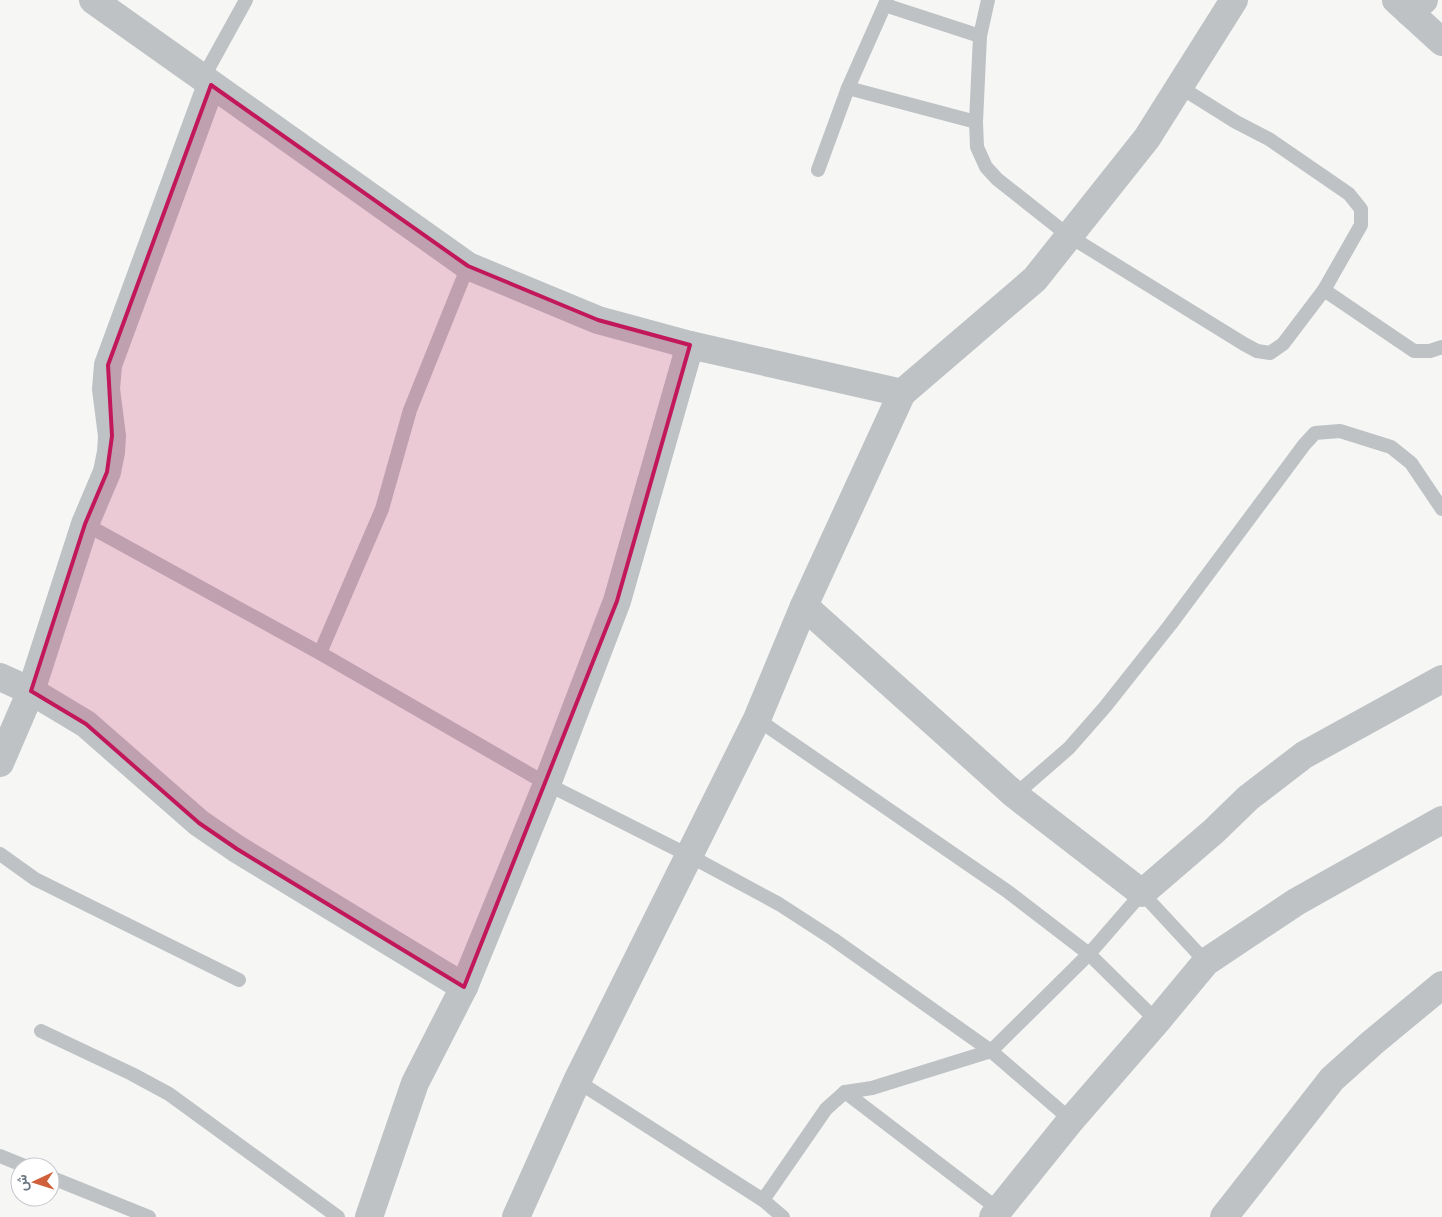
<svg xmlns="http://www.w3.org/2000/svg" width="1442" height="1217" font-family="Jost,Vazirmatn,sans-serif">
  <rect width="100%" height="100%" fill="#f6f6f4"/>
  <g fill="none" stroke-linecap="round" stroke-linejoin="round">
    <g stroke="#bec2c5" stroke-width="14">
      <polyline points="988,0 980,36 976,122 977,147 986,167 997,179 1069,236 1244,344 1257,351 1270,353 1283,344 1324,290 1361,225 1361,209 1349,194 1269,139 1236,122 1180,87"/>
      <polyline points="885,5 980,36"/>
      <polyline points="203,78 246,0"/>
      <polyline points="848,88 976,122"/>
      <polyline points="818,170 848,88 887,0"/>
      <polyline points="1324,290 1414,351 1430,351 1442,347"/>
      <polyline points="85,524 320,653 547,784 690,856 779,904 833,939 991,1051 1071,1120"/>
      <polyline points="320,653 382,509 410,410 468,266"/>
      <polyline points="757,719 1007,891 1089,954 1157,1021"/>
      <polyline points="1015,795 1069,748 1105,707 1170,625 1304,445 1315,433 1340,431 1391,447 1411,463 1442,509"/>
      <polyline points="0,854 35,879 239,980"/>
      <polyline points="41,1031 132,1074 169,1094 338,1217"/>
      <polyline points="577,1081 763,1200 783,1217"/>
      <polyline points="845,1092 1002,1212"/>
      <polyline points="0,1156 27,1167"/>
      <polyline points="50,1177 149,1217"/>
      <polyline points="763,1200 826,1109 845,1092 872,1088 991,1051 1089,954 1142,893 1206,962"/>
    </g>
    <g stroke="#bec2c5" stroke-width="28">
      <polyline points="93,0 468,266 598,320 690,345 902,393 1035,279 1147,138 1234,0"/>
      <polyline points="1409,12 1424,0"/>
      <polyline points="804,606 1015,795 1142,893 1214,831 1248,798 1304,755 1442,679"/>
      <polyline points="0,677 31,691 86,724 199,823 237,849 464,987"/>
      <polyline points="0,763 31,691 85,524 107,472 111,452 112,436 106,389 108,365 211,85"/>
      <polyline points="369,1217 415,1083 464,987 547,784 617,601 690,345"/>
      <polyline points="516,1217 577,1081 757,719 804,606 902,393"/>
      <polyline points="993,1217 1071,1120 1157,1021 1206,962 1296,902 1442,820"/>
      <polyline points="1224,1217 1332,1079 1372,1043 1442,985"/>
    </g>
    <polyline stroke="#bec2c5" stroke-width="28" points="1396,0 1442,42"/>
  </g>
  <path fill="#c2185b" fill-opacity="0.2" stroke="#c2185b" stroke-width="4" stroke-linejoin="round" d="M211,85L468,266L598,320L690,345L617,601L464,987L237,849L199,823L86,724L31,691L85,524L107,472L112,436L108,365Z"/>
  <g transform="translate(35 1182) rotate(266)"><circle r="24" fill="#ffffff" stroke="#c3c8cd"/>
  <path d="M0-4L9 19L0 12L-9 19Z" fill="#d0603b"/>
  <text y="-8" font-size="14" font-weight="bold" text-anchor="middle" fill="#697681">ش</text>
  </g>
</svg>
